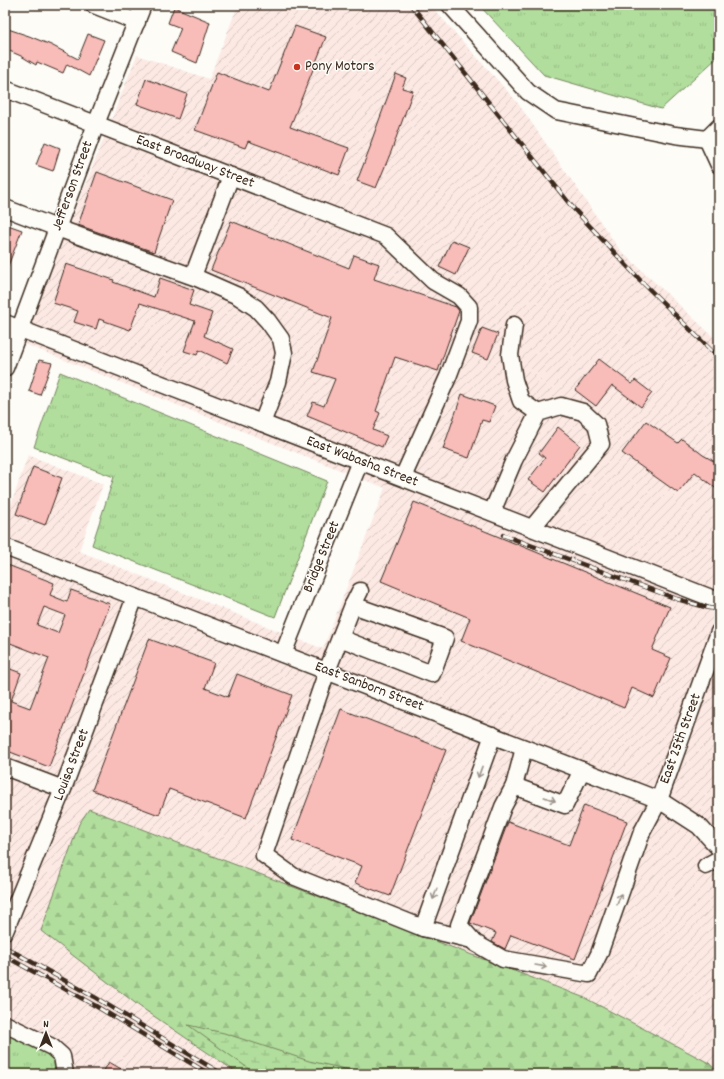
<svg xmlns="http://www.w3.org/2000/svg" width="724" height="1079" font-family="Dekko,sans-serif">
  <defs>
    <pattern id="industrial-furrows" width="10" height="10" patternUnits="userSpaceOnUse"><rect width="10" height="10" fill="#fce9e4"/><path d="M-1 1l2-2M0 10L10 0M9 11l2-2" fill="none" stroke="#d9c8c3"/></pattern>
    <pattern id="grass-tufts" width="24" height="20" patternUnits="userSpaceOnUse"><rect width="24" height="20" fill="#b1de9d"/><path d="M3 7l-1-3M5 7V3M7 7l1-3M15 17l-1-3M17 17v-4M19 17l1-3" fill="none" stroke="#99bf87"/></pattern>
    <pattern id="forest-firs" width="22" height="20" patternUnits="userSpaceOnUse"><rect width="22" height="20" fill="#b1de9d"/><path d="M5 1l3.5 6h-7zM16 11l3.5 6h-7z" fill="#99bf87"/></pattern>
    <pattern id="wetland-marsh" width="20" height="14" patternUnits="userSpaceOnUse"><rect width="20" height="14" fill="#b1de9d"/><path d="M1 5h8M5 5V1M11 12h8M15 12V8" fill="none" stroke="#99bf87"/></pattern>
  </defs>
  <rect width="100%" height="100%" fill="#fdfcf7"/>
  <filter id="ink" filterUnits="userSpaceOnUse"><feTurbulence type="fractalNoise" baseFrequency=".025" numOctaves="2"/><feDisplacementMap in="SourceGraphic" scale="8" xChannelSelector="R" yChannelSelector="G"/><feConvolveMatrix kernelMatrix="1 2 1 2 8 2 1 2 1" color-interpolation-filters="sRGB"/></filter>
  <g filter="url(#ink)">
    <polygon fill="url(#industrial-furrows)" points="238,5 430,5 517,102 620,250 719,342 719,1074 5,1074 5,522 28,455 103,484 79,551 323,649 385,488 22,343 137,55 209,79"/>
    <g fill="url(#grass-tufts)" stroke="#76845e">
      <polygon points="479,5 719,5 719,56 661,109 544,75"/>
      <polygon points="60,372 327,481 275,617 92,545 114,477 34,447"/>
      <polygon points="5,1032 54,1055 58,1070 56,1074 5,1074"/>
    </g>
    <polygon fill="url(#forest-firs)" stroke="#76845e" points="89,809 585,998 709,1063 719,1074 239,1074 139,1006 41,931 79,824"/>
    <polygon fill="url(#wetland-marsh)" stroke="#76845e" points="188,1025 224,1033 309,1061 364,1073 373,1074 256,1074"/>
    <g fill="#f8bcb9" stroke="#3b2a1e" fill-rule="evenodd">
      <polygon points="174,7 210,22 197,63 171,52 181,28 168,23"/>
      <polygon points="295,26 326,37 290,127 349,148 339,175 248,141 245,148 195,130 217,72 269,92"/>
      <polygon points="5,28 29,36 51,45 78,59 88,34 104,40 89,76 67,64 63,73 37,62 36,65 21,56 5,49"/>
      <polygon points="396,74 406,78 402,88 413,91 391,152 376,188 357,181 371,145 370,145"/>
      <polygon points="146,79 187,94 178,119 137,104"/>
      <polygon points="45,142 60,148 53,171 36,165"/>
      <polygon points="97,172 172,200 154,252 78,225"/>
      <polygon points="231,221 349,268 354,255 379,264 374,279 456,307 459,311 438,371 395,357 376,411 380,413 373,430 387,436 382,447 307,416 313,402 324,406 335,379 313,372 332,318 211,270"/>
      <polygon points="5,224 22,230 6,271 5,271"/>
      <polygon points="452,240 469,247 456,275 439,267"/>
      <polygon points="66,264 114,280 113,282 154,297 160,278 194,290 189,305 212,313 204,336 233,349 227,363 199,350 197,355 184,351 195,321 140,303 130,330 99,319 96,329 74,322 78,311 53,303"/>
      <polygon points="482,328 498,334 488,359 472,353"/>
      <polygon points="599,359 632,384 635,380 652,393 641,407 612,385 596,406 575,390"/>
      <polygon points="39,360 52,363 40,395 29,391"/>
      <polygon points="462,394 495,406 489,422 482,420 469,458 443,449"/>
      <polygon points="646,421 678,443 682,439 703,455 719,464 719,491 695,472 678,493 622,453"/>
      <polygon points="558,427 580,445 545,492 528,480 545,458 539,453"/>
      <polygon points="33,467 62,478 45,525 16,514"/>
      <polygon points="414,502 670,607 652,650 671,658 654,698 632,688 624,708 461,641 470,618 381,581"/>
      <path d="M5,564L54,583L50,595L67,602L71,590L110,604L49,767L5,750V667L21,673L11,701L30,708L49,658L5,641ZM44,607L65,615L58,633L37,625Z"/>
      <polygon points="149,639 214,663 205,688 228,697 237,674 292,695 246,818 169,789 159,815 92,790"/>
      <polygon points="341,709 446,750 390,896 355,883 362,866 292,840"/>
      <polygon points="584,805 627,821 575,959 511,935 505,949 492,942 496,933 470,923 508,822 569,845"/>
      <polygon points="109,1062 130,1074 102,1074"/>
    </g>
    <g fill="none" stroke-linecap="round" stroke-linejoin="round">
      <g stroke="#3b2a1e" stroke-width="19">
        <g id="minor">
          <polyline points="94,5 137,22"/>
          <polyline points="450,5 528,92 556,111 675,135 707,139 719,127"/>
          <polyline points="5,89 386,236 433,281 459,296 469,307 469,321 448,377 403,477"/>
          <polyline points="707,139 719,165"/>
          <polyline points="5,208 57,228 197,278 238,296 256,308 268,321 281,339 284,353 278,382 262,423"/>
          <polyline points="193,276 231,176"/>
          <polyline points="5,323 719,601"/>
          <polyline points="514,325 510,355 514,380 521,401 538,413"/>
          <polyline points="5,368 96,124 143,5"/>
          <polyline points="492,512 514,460 538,413 561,406 583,412 596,424 601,444 532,528"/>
          <polyline points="5,547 135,597 659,800 699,826 719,848"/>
          <polyline points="360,591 353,605 327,671 264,855 293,876 423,928 472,940"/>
          <polyline points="340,638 432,674 445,638 353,605"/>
          <polyline points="283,654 360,461"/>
          <polyline points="524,748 514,786 503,807 459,925 475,943 503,959 589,974 599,954 642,832 659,800 719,632"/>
          <polyline points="5,767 63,789"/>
          <polyline points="514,786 565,805 582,770"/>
          <polyline points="706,866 719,859"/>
          <polyline points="423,928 493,735"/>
          <polyline points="5,931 63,789 135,597"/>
          <polyline points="5,1024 52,1047 62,1056 65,1074"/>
        </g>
      </g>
      <use href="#minor" stroke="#fdfcf7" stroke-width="16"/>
      <g stroke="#3b2a1e" stroke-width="4.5">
        <g id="rail">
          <polyline points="411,5 573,208 640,280 719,358"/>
          <polyline points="503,535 677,599 709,608 719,609"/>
          <polyline points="5,947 96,998 222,1074"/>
          <polyline points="5,956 94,1005 209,1074"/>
        </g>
      </g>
      <use href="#rail" stroke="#fdfcf7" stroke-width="3" stroke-dasharray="9" stroke-linecap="butt"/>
    </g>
    <defs><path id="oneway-shaft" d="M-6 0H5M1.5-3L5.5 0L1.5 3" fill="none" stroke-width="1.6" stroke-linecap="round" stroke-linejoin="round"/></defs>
    <g stroke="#9c938a">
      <use href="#oneway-shaft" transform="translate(480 772) rotate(110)"/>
      <use href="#oneway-shaft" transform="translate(550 799) rotate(20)"/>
      <use href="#oneway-shaft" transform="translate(435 894) rotate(110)"/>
      <use href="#oneway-shaft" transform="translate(619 899) rotate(-71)"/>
      <use href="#oneway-shaft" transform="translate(541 966) rotate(10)"/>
    </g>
  </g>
  <circle fill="#c8321e" stroke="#fdfcf7" stroke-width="1.5" cx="297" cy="67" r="4"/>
  <g text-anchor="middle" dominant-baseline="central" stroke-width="3" stroke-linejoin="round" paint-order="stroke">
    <g font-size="15" fill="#3b2a1e" stroke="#fdfcf7" text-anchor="start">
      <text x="305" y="67">Pony Motors</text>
    </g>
    <g font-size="15" fill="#3b2a1e" stroke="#fdfcf7">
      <text transform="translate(195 162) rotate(21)">East Broadway Street</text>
      <text transform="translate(73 186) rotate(-70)">Jefferson Street</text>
      <text transform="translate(362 462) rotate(21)">East Wabasha Street</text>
      <text transform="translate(322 557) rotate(-68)">Bridge Street</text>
      <text transform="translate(369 687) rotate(21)">East Sanborn Street</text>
      <text transform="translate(681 739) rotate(-70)">East 25th Street</text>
      <text transform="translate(72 765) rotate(-69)">Louisa Street</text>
    </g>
  </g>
  <rect width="724" height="1079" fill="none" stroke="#fdfcf7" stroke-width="20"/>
  <rect x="10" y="10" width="704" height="1059" fill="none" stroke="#3b2a1e" stroke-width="1.5" filter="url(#ink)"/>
  <g transform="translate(46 1033)" stroke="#fdfcf7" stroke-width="3" paint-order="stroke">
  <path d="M0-3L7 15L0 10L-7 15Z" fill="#3b2a1e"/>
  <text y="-6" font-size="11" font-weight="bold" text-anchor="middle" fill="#3b2a1e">N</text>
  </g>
</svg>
